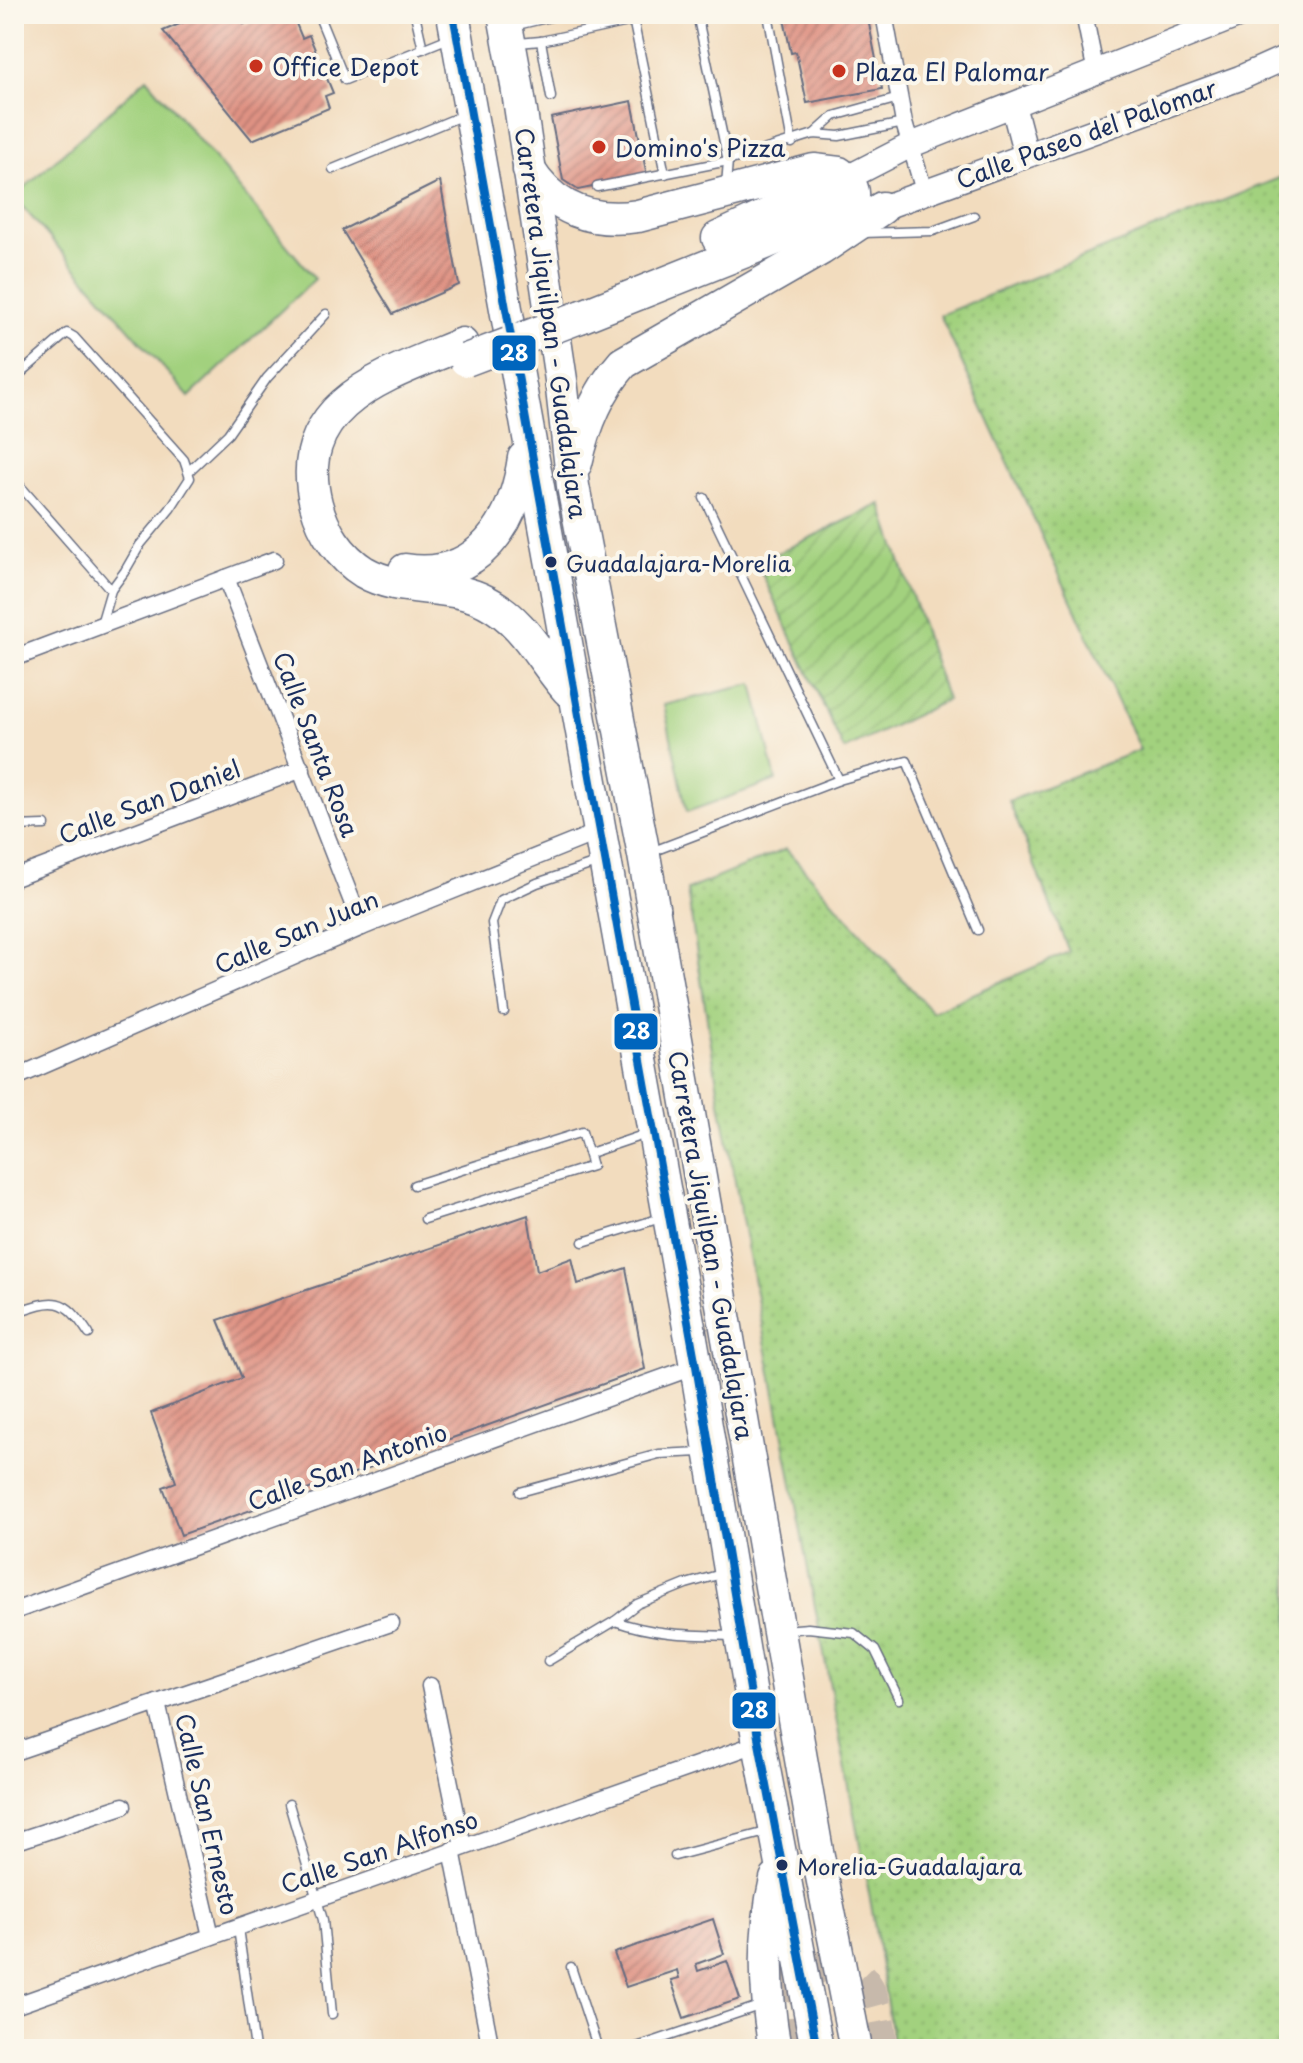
<svg xmlns="http://www.w3.org/2000/svg" width="1303" height="2063" font-family="'Playpen Sans',sans-serif">
  <defs>
    <pattern id="grass-dots" width="8" height="8" patternUnits="userSpaceOnUse" patternTransform="scale(2)"><rect width="8" height="8" fill="#a2d17e"/><path d="M2 2h.1M6 6h.1" fill="none" stroke="#8bb46f" stroke-width="1.8" stroke-linecap="round"/></pattern>
    <pattern id="garden-furrows" width="10" height="10" patternUnits="userSpaceOnUse" patternTransform="scale(2)"><rect width="10" height="10" fill="#a2d17e"/><path d="M-1 1l2-2M0 10L10 0M9 11l2-2" fill="none" stroke="#8bb46f"/></pattern>
    <pattern id="building-hatch" width="6" height="6" patternUnits="userSpaceOnUse" patternTransform="scale(2)"><rect width="6" height="6" fill="#df9283"/><path d="M-1 1l2-2M0 6l6-6M5 7l2-2" fill="none" stroke="#b4786e"/></pattern>
  </defs>
  <rect width="100%" height="100%" fill="#fbf7ec"/>
  <filter id="ink" filterUnits="userSpaceOnUse"><feTurbulence type="fractalNoise" baseFrequency=".0125" numOctaves="2"/><feDisplacementMap in="SourceGraphic" scale="16" xChannelSelector="R" yChannelSelector="G"/><feConvolveMatrix kernelMatrix="1 2 1 2 8 2 1 2 1" color-interpolation-filters="sRGB"/></filter>
  <filter id="wash" filterUnits="userSpaceOnUse"><feTurbulence type="fractalNoise" baseFrequency=".006" numOctaves="4" result="noise"/><feDisplacementMap in="SourceGraphic" scale="32" xChannelSelector="R" yChannelSelector="G"/><feGaussianBlur stdDeviation="1.8" result="paint"/><feColorMatrix in="noise" values="0 0 0 0 0 0 0 0 0 0 0 0 0 0 0 0 0 1.4 0 .05"/><feComposite in="paint" operator="in"/></filter>
  <g filter="url(#wash)">
    <rect width="100%" height="100%" fill="#f2dcbe"/>
    <polygon fill="url(#grass-dots)" stroke="#5e806e" stroke-width="2" points="1289,174 1289,2049 894,2049 871,1904 720,1102 687,890 786,849 932,1012 1069,952 1009,801 1140,750 940,315"/>
    <polygon fill="url(#garden-furrows)" stroke="#5e806e" stroke-width="2" points="881,504 947,700 844,750 757,563"/>
    <g fill="#a2d17e" stroke="#5e806e" stroke-width="2">
      <polygon points="147,78 315,279 189,397 14,197"/>
      <polygon points="753,684 776,780 687,812 664,705"/>
    </g>
    <g id="blocks">
      <g fill="url(#building-hatch)">
        <polygon points="203,14 240,14 244,24 269,14 292,14 302,38 309,35 333,93 325,96 329,108 252,140 163,31"/>
        <polygon points="783,14 867,14 882,89 807,103 796,52 791,53"/>
        <polygon points="632,101 647,176 578,190 563,180 551,118"/>
        <polygon points="440,181 459,285 393,314 342,230"/>
        <polygon points="528,1215 537,1271 572,1258 578,1284 626,1268 645,1369 181,1535 163,1487 176,1482 151,1413 242,1378 218,1320"/>
        <polygon points="713,1919 724,1954 696,1964 698,1971 727,1961 740,1999 684,2018 671,1980 679,1978 677,1970 626,1987 614,1953"/>
      </g>
    </g>
  </g>
  <g filter="url(#ink)">
    <use href="#blocks" fill-opacity="0" stroke="#666c80" stroke-width="2"/>
    <g fill="none" stroke-linecap="round" stroke-linejoin="round">
      <path stroke="#c7b9ab" stroke-width="32" stroke-dasharray="32 16" stroke-linecap="butt" d="M792,2049C789,2035 782,2014 786,1999C794,1964 844,1954 865,1983C878,2001 879,2027 883,2049"/>
      <g stroke="#666c80" stroke-width="11">
        <g id="lane">
          <polyline points="318,14 345,80 449,38"/>
          <polyline points="415,14 423,49"/>
          <polyline points="632,14 665,174"/>
          <polyline points="697,14 728,161 726,185"/>
          <polyline points="768,14 792,143"/>
          <polyline points="513,26 563,14"/>
          <polyline points="541,41 551,97"/>
          <polyline points="518,43 541,41 633,21"/>
          <polyline points="814,134 834,116 899,98"/>
          <polyline points="333,169 466,114"/>
          <polyline points="597,187 728,161 814,134 839,136 904,123"/>
          <polyline points="862,233 933,231 974,216"/>
          <polyline points="14,379 67,333 74,337 184,460 190,478 170,509 140,545 125,571 111,590 101,624"/>
          <polyline points="189,471 228,434 267,378 326,314"/>
          <polyline points="14,479 111,590"/>
          <polyline points="704,498 839,780"/>
          <polyline points="14,826 45,825"/>
          <polyline points="651,852 839,780 907,761 978,930"/>
          <polyline points="504,1012 492,923 501,900 537,883 599,862"/>
          <polyline points="590,1153 649,1133"/>
          <polyline points="414,1185 582,1132 592,1166 425,1219"/>
          <polyline points="583,1242 664,1217"/>
          <path d="M14,1313C55,1298 64,1296 89,1334"/>
          <polyline points="520,1492 659,1454 701,1452"/>
          <path d="M615,1621C653,1635 692,1635 732,1636"/>
          <polyline points="784,1630 808,1628 854,1633 875,1650 899,1699"/>
          <polyline points="548,1661 615,1621 637,1604 686,1584 725,1573"/>
          <polyline points="289,1804 323,1920 332,2014"/>
          <polyline points="675,1856 770,1831"/>
          <polyline points="238,1928 255,2049"/>
          <polyline points="571,1967 598,2049"/>
          <polyline points="631,2049 762,2005"/>
        </g>
      </g>
      <g stroke="#666c80" stroke-width="19">
        <g id="street">
          <polyline points="884,14 904,123 924,191"/>
          <polyline points="1084,14 1096,73"/>
          <polyline points="226,578 362,927"/>
          <polyline points="14,658 274,560"/>
          <polyline points="14,878 302,769"/>
          <polyline points="14,1078 362,927 598,832"/>
          <polyline points="14,1611 696,1366"/>
          <polyline points="430,1686 463,1847"/>
          <polyline points="157,1703 211,1936"/>
          <polyline points="14,1752 391,1623"/>
          <polyline points="14,1842 123,1806"/>
          <polyline points="452,1850 491,2049"/>
          <polyline points="14,2006 759,1743"/>
        </g>
      </g>
      <g stroke="#666c80" stroke-width="27">
        <g id="secondary">
          <polyline points="1013,105 1026,155"/>
          <polyline points="845,179 911,145 1242,14"/>
          <polyline points="882,208 1240,78 1289,56"/>
        </g>
      </g>
      <g stroke="#666c80" stroke-width="35">
        <g id="highway">
          <polyline points="453,14 696,1366 759,1743 817,2049"/>
          <polyline points="504,14 517,85 561,380 573,486 644,855 817,1851 856,2049"/>
          <path d="M529,170C554,210 593,223 638,216L814,170L839,173C868,197 847,208 823,220L580,317"/>
          <polyline points="718,238 845,179"/>
          <path d="M462,344C390,374 290,402 316,504C323,531 340,557 364,572C402,594 448,581 487,602C525,622 541,660 568,690"/>
          <path d="M576,463C584,427 599,390 623,363L821,249L882,208"/>
          <path d="M405,570C479,582 515,522 524,458"/>
          <path d="M775,2049C765,1994 763,1934 776,1879"/>
        </g>
      </g>
      <use href="#lane" stroke="#fff" stroke-width="8"/>
      <use href="#street" stroke="#fff" stroke-width="16"/>
      <use href="#secondary" stroke="#fff" stroke-width="24"/>
      <use href="#highway" stroke="#fff" stroke-width="32"/>
      <g stroke="#666c80" stroke-width="35" stroke-linecap="butt">
        <polyline id="highway-bridge" points="466,360 580,317"/>
      </g>
      <use href="#highway-bridge" stroke="#fff" stroke-width="32"/>
      <g stroke="#fbf7ec" stroke-width="14">
        <polyline id="bus-1" points="453,14 696,1366 759,1743 817,2049"/>
      </g>
      <use href="#bus-1" stroke="#0065bd" stroke-width="8"/>
    </g>
  </g>
  <g fill="#c8321e" stroke="#fbf7ec" stroke-width="3">
    <circle cx="256" cy="66" r="8"/>
    <circle cx="839" cy="71" r="8"/>
    <circle cx="599" cy="147" r="8"/>
  </g>
  <g fill="#1b2f5e" stroke="#fbf7ec" stroke-width="3">
    <circle cx="551" cy="562" r="7"/>
    <circle cx="782" cy="1865" r="7"/>
  </g>
  <g text-anchor="middle" dominant-baseline="central" stroke-width="8" stroke-linejoin="round" paint-order="stroke">
    <g font-size="22" fill="#1b2f5e" stroke="#fbf7ec" text-anchor="start">
      <text x="566" y="562">Guadalajara-Morelia</text>
      <text x="797" y="1865">Morelia-Guadalajara</text>
    </g>
    <g font-size="24" fill="#1b2f5e" stroke="#fbf7ec" text-anchor="start">
      <text x="272" y="66">Office Depot</text>
      <text x="855" y="71">Plaza El Palomar</text>
      <text x="615" y="147">Domino's Pizza</text>
    </g>
    <g font-size="24" fill="#1b2f5e" stroke="#fbf7ec">
      <text transform="translate(1086 133) rotate(-20)">Calle Paseo del Palomar</text>
      <text transform="translate(552 323) rotate(82)">Carretera Jiquilpan - Guadalajara</text>
      <text transform="translate(317 744) rotate(69)">Calle Santa Rosa</text>
      <text transform="translate(149 801) rotate(-21)">Calle San Daniel</text>
      <text transform="translate(296 931) rotate(-23)">Calle San Juan</text>
      <text transform="translate(712 1245) rotate(80)">Carretera Jiquilpan - Guadalajara</text>
      <text transform="translate(347 1466) rotate(-20)">Calle San Antonio</text>
      <text transform="translate(208 1814) rotate(77)">Calle San Ernesto</text>
      <text transform="translate(379 1851) rotate(-19)">Calle San Alfonso</text>
    </g>
  </g>
  <g stroke="#fbf7ec" stroke-width="3">
    <rect x="491" y="334" width="46" height="38" rx="8" fill="#0065bd"/>
    <rect x="613" y="1012" width="46" height="39" rx="8" fill="#0065bd"/>
    <rect x="731" y="1691" width="46" height="39" rx="8" fill="#0065bd"/>
  </g>
  <g font-size="22" text-anchor="middle" font-weight="bold" fill="#fff">
    <text x="514" y="361">28</text>
    <text x="636" y="1039">28</text>
    <text x="754" y="1718">28</text>
  </g>
  <rect width="1303" height="2063" fill="none" stroke="#fbf7ec" stroke-width="48"/>
</svg>
